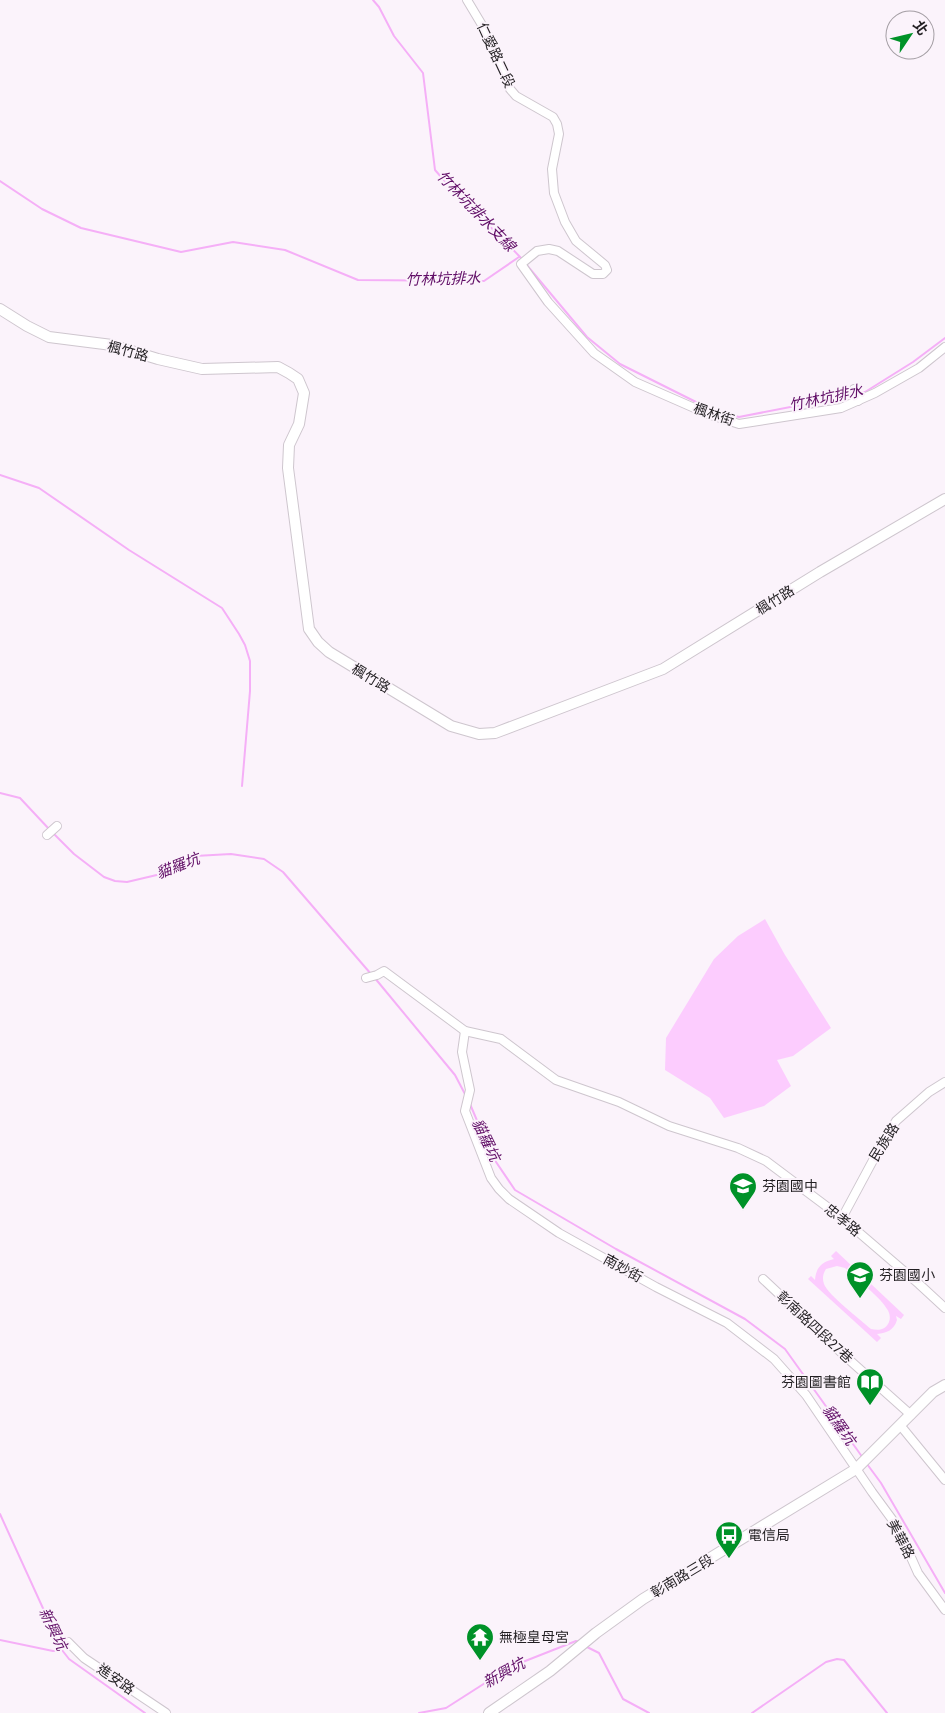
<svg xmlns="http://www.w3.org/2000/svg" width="945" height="1713" font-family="'Roboto Condensed','Noto Sans TC',sans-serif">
  <rect width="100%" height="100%" fill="#fbf3fb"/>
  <g fill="#fcccfe" fill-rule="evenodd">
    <polygon points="765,919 785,955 831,1028 793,1056 777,1060 791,1086 764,1106 724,1118 710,1098 665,1070 666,1038 714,959 738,936"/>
    <path d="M836,1251L904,1315L901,1319L896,1316L897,1320C894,1330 887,1333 877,1334L881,1338L877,1342L808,1279L811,1276L815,1280C816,1268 821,1262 834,1259L831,1256ZM837,1266L845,1268C855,1277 882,1299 887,1309C890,1313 891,1319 888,1324C884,1331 877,1330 871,1329C861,1320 828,1295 824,1284C822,1278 823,1274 826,1269Z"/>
  </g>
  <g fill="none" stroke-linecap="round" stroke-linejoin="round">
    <g stroke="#f5aff7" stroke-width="2">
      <polyline points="373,0 379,7 394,36 423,73 435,170 465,204 498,234 522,259"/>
      <polyline points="0,181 42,209 81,228 181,252 233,242 285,250 358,280 484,281 519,257"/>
      <polyline points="525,263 587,337 620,364 710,409 739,417 852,395"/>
      <polyline points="857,394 865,392 913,362 945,338"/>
      <polyline points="0,475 39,488 129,550 222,608 239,634 245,645 250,661 250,691 242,786"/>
      <polyline points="0,793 20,798 49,829"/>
      <polyline points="52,832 74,854 104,877 115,881 127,882 161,874 195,856 231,854 264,859 283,872 371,974"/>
      <polyline points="374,977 455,1075 466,1096"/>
      <polyline points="470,1104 492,1156 515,1190 616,1249 745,1319 785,1349 863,1458"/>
      <polyline points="867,1464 881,1483 945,1593"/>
      <polyline points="0,1514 62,1650 69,1659 145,1713"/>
      <polyline points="0,1640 53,1651 61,1650"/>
      <polyline points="585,1646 599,1653 623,1699 649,1713"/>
      <polyline points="419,1713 446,1708 510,1667 576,1641 579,1642"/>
      <polyline points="752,1713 826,1662 837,1659 844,1660 887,1713"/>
    </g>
    <g stroke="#cec6ce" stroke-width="10">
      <g id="street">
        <polyline points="467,0 488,35 510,89 516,96 553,117 557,124 559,134 552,169 554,193 565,222 576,241 605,265 607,270 603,274 593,274 558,251 549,249 537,251 521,264 548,302 594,353 635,382 708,414 739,424 841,408 875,393 919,368 945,347"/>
        <polyline points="854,389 858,401"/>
        <polyline points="47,835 57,826"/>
        <polyline points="366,978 377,975 384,971 465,1031 501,1039 556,1080 619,1102 669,1126 738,1148 766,1161 842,1218 919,1284 945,1308"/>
        <polyline points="465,1031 462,1052 470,1090 465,1111 491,1178 499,1189 509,1199 559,1233 656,1287 727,1323 774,1359 806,1395 872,1492 897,1526 918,1573 945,1610"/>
        <polyline points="842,1218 878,1151 896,1121 929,1092 945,1082"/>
        <polyline points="763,1279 845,1356 911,1415"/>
        <polyline points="900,1425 945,1480"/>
        <polyline points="68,1642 84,1658 166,1713"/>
      </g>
    </g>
    <g stroke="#cec6ce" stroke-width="12">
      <g id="secondary">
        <polyline points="0,309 27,326 49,337 112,345 158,359 202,369 278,367 289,373 298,379 304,393 299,424 289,445 288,468 309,629 318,642 329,652 451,726 479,734 495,733 663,669 820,572 945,499"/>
        <polyline points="489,1713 550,1671 596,1633 643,1599 856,1469 933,1392 945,1385"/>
      </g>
    </g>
    <use href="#street" stroke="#fff" stroke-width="8"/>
    <use href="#secondary" stroke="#fff" stroke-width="10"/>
  </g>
  <defs>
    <g id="school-pin" transform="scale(1.4375)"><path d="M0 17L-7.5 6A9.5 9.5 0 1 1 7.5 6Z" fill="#009228" stroke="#fbf3fb"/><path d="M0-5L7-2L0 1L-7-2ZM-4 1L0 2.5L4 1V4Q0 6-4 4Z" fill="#fff"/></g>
    <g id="library-pin" transform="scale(1.4375)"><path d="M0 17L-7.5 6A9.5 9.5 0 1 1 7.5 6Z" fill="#009228" stroke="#fbf3fb"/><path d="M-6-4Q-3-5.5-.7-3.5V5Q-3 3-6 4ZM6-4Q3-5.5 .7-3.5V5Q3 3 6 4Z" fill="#fff"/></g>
    <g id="bus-pin" transform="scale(1.4375)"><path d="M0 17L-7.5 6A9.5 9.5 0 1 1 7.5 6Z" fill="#009228" stroke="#fbf3fb"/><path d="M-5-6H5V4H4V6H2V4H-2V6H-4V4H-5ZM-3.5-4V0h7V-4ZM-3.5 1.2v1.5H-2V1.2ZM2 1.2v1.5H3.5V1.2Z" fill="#fff"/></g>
    <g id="temple-pin" transform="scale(1.4375)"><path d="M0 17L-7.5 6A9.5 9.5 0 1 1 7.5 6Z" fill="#009228" stroke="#fbf3fb"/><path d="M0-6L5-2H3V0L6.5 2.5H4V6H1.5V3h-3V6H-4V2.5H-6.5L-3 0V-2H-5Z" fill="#fff"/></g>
  </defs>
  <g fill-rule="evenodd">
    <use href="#school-pin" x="743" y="1186"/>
    <use href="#school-pin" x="860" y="1275"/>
    <use href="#library-pin" x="870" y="1382"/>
    <use href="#bus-pin" x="729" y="1535"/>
    <use href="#temple-pin" x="480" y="1637"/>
  </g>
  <g text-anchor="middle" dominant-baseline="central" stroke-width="4" stroke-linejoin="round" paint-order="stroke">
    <g font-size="14" fill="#221f22" stroke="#fbf3fb">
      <text transform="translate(496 55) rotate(65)">仁愛路二段</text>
      <text transform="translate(128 351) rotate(15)">楓竹路</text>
      <text transform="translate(714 414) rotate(19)">楓林街</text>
      <text transform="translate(775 600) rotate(-32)">楓竹路</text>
      <text transform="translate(371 678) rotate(31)">楓竹路</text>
      <text transform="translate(884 1142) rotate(-58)">民族路</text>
      <text transform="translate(843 1220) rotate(39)">忠孝路</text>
      <text transform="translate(623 1268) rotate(29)">南妙街</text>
      <text transform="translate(815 1327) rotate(43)">彰南路四段27巷</text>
      <text transform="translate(901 1539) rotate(62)">美華路</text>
      <text transform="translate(682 1576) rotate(-31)">彰南路三段</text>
      <text transform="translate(116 1679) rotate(35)">進安路</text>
    </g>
    <g font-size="14" fill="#221f22" stroke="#fbf3fb" text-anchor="start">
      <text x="762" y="1186">芬園國中</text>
      <text x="879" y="1275">芬園國小</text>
      <text x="851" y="1382" text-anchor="end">芬園圖書館</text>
      <text x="748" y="1535">電信局</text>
      <text x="499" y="1637">無極皇母宮</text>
    </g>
    <g font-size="15" font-style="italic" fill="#610e67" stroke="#fbf3fb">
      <text transform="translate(476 211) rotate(46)">竹林坑排水支線</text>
      <text transform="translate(443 279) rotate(-1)">竹林坑排水</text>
      <text transform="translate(826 398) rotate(-12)">竹林坑排水</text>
      <text transform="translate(178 866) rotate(-21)">貓羅坑</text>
      <text transform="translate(486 1140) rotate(64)">貓羅坑</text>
      <text transform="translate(839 1425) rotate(55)">貓羅坑</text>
      <text transform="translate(53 1629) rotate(64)">新興坑</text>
      <text transform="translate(504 1673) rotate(-29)">新興坑</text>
    </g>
  </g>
  <g transform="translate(910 35) rotate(55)"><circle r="24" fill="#fbf3fb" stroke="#a49ea4"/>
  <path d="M0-4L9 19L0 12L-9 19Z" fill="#009228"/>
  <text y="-8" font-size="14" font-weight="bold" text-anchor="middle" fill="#221f22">北</text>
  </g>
</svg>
